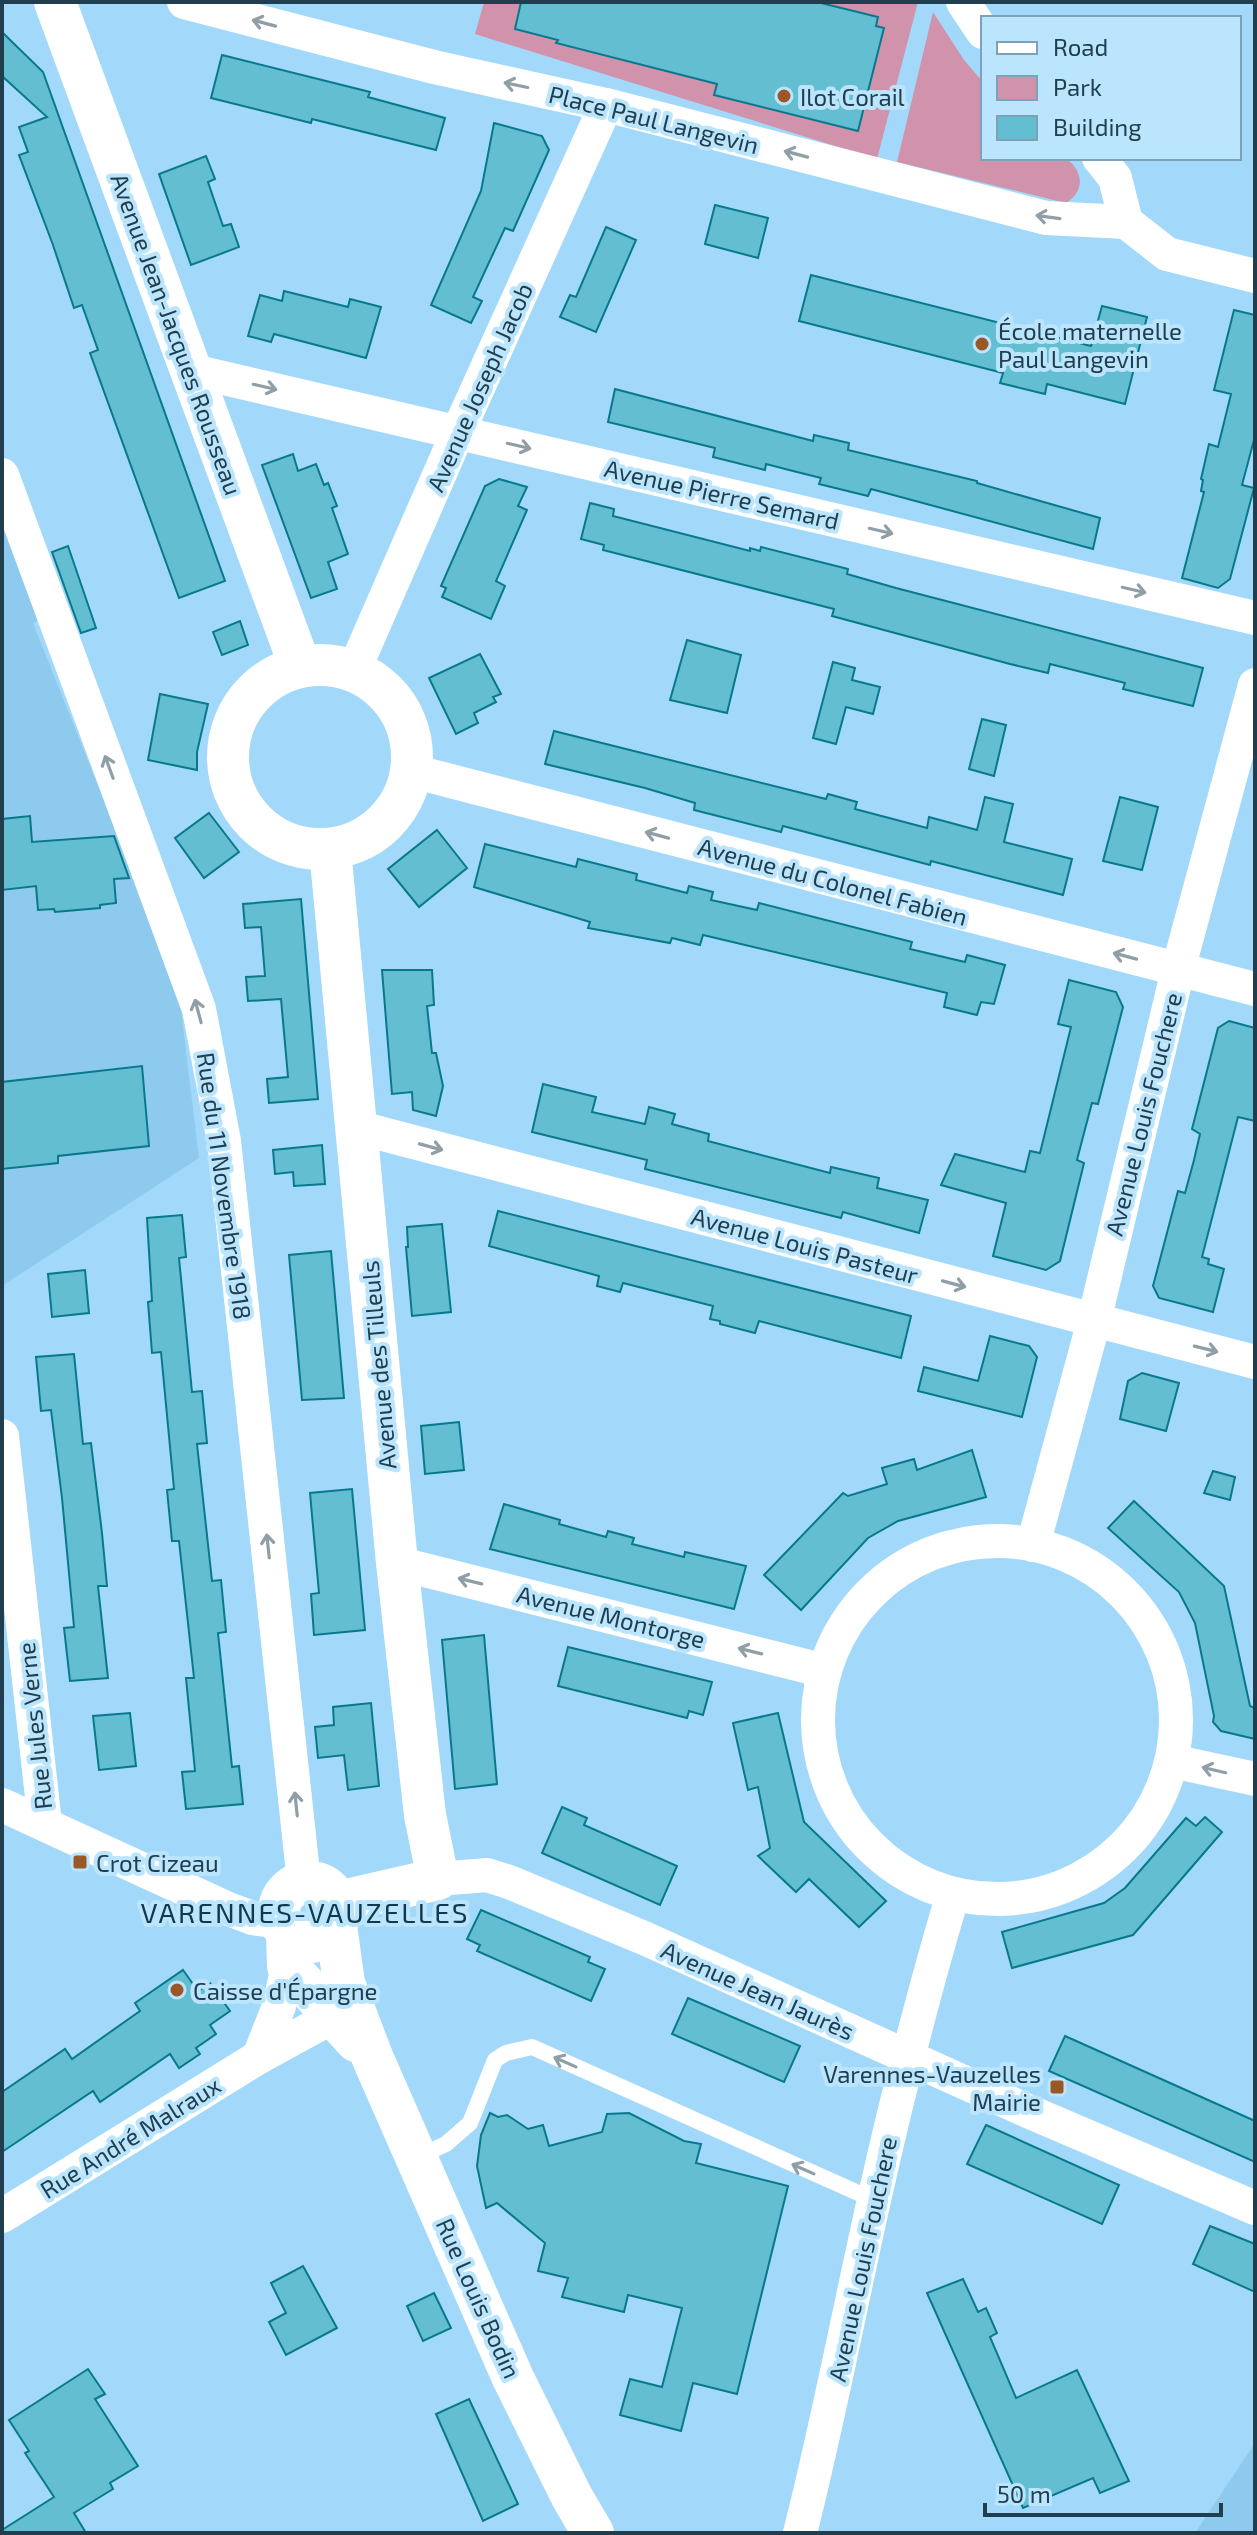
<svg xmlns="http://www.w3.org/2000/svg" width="1257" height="2535" font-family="'Exo 2',sans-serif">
  <rect width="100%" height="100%" fill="#a2d9fa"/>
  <g fill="#8ecaed">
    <polygon points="2,493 42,618 33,623 118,836 181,1010 199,1158 2,1286"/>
    <polygon points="1255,2443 1255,2533 1195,2533"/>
  </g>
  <g fill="#d193ab">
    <polygon points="484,2 918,2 877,159 475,34"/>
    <path d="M933,12L964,60L983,82V158H1066C1084,172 1085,191 1066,203L897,162Z"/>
  </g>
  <g fill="#63bed2" stroke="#08798c" stroke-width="2">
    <polygon points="521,2 817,2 878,17 876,26 884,28 858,131 714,95 717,84 556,43 558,40 515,29"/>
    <polygon points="2,32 43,72 225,581 179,598 90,353 98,350 82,305 74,308 53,245 19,155 28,152 19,127 47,117 2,76"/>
    <polygon points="222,55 370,92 368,97 445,118 436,150 312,119 311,123 211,98"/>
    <polygon points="494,123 542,136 549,150 513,231 505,228 473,297 482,301 471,323 431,305 481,191"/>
    <polygon points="206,156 215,179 208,182 223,226 231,224 239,247 191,265 159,174"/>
    <polygon points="715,205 768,218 758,258 705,244"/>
    <polygon points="606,227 636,240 596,332 560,317 570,295 576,297"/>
    <polygon points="811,275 1091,346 1102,306 1147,317 1125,404 1047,384 1045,394 1000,383 1003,373 799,321"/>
    <polygon points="284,291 348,307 350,299 381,307 366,358 274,334 271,342 248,336 260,295 282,301"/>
    <polygon points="1234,310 1255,315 1255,436 1242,485 1254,488 1230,579 1218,588 1182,578 1204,492 1201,491 1203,480 1201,479 1209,444 1218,447 1231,394 1214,390"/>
    <polygon points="615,389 813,441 814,435 849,443 848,450 977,481 977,483 1100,518 1093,549 871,489 868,496 819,484 821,478 793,471 766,464 765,470 713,457 715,448 608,422"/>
    <polygon points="293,454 298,471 316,464 324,485 328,483 337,506 332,508 348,554 328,562 337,589 311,598 262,465"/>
    <polygon points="499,479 527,487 518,506 527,510 496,581 505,586 491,619 442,597 446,588 441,586 485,486"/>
    <polygon points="590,503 614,509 613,516 750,551 750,548 760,551 761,547 848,569 847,574 896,588 1203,668 1193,706 1123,689 1125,683 1050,664 1048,673 1010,664 832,616 834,609 603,550 604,545 581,539"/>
    <polygon points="68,546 96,628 81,633 52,552"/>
    <polygon points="240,621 248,645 222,655 213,632"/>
    <polygon points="687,640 741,655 727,713 670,700"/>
    <polygon points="480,654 501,694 493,697 496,702 474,713 478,723 456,734 429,678"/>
    <polygon points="833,662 855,668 852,680 880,687 873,714 846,707 836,744 813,738"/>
    <polygon points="160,694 208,704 197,752 197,770 148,760"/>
    <polygon points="982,719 1006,725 994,776 969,769"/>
    <polygon points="554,731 826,799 828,794 857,802 855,809 927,828 929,817 977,830 985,797 1013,804 1004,842 1072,859 1063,895 931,861 930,865 783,826 781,832 694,810 695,803 645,788 545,764"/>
    <polygon points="1120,797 1158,807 1142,870 1103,861"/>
    <polygon points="209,813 239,852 204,878 175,838"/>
    <polygon points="30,816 32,842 114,836 129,878 114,879 116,903 100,905 100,908 55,912 54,909 38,910 36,886 2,890 2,819"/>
    <polygon points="437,830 467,868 419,907 388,869"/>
    <polygon points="485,844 576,867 578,859 637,874 636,880 687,893 689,886 713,892 711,900 757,910 759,903 912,942 910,949 965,962 967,955 1005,965 994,1004 981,1002 977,1015 944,1007 947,993 703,935 700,945 672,938 670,943 588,928 590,922 474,887"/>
    <polygon points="301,899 318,1099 269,1103 267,1079 288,1077 281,999 248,1001 246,977 265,976 261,927 245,928 243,904"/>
    <polygon points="382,970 432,970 434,1005 427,1006 432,1053 436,1053 443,1086 436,1116 413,1110 412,1092 392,1094"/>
    <polygon points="1069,980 1116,992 1123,1007 1098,1104 1092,1103 1084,1133 1077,1160 1084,1163 1060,1261 1046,1270 993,1256 1006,1203 941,1185 955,1154 1025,1172 1030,1151 1040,1153 1071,1027 1058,1024"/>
    <polygon points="1229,1021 1255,1028 1255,1121 1238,1117 1202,1257 1209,1259 1208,1264 1224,1269 1213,1312 1159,1298 1153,1286 1178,1191 1185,1193 1194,1160 1200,1134 1192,1129 1218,1028"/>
    <polygon points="142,1066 149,1146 58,1156 58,1163 2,1169 2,1082"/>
    <polygon points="543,1084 596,1097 592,1112 645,1124 649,1107 675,1114 672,1124 709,1134 708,1141 830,1173 831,1167 879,1178 877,1188 928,1200 919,1233 843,1212 841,1218 645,1169 647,1160 532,1132"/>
    <polygon points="322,1145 325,1184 294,1186 293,1172 275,1174 273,1150"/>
    <polygon points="498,1211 911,1316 901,1358 759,1321 755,1333 720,1324 720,1321 710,1319 713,1306 623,1283 620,1292 597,1286 599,1276 489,1246"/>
    <polygon points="182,1215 186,1257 179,1258 192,1392 202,1391 207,1443 197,1444 212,1581 221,1580 226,1632 218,1633 232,1767 239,1766 243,1804 186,1809 182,1772 195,1771 186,1678 194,1678 179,1541 172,1541 167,1490 174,1489 161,1352 152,1353 148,1302 152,1301 147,1218"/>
    <polygon points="442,1224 451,1312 412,1316 406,1247 408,1247 407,1227"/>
    <polygon points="331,1251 344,1398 302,1400 289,1255"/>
    <polygon points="85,1270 89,1313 52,1317 48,1274"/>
    <polygon points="990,1336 1029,1346 1037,1357 1022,1417 918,1391 924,1367 978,1381"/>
    <polygon points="74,1354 83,1444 91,1443 102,1533 107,1586 98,1586 108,1678 70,1681 64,1628 74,1627 62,1498 51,1410 41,1411 36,1357"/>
    <polygon points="1142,1373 1179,1383 1166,1431 1120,1419 1128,1381"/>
    <polygon points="459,1422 464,1470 425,1474 421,1426"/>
    <polygon points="972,1450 986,1497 898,1521 868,1538 801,1610 764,1575 843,1493 848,1496 887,1484 882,1468 914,1459 917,1470"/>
    <polygon points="1213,1471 1235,1477 1230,1500 1204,1493"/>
    <polygon points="352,1489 365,1630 314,1635 311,1594 319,1593 310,1493"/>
    <polygon points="1134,1501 1224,1586 1250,1706 1255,1708 1255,1739 1221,1731 1213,1722 1214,1716 1195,1623 1179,1592 1108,1528"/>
    <polygon points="504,1504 560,1520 559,1524 606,1537 608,1531 634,1538 632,1544 684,1557 685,1552 746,1566 734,1609 490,1549"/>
    <polygon points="484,1635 497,1784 455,1789 442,1640"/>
    <polygon points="568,1647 712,1682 703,1715 689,1711 687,1718 558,1686"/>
    <polygon points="371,1703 379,1786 348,1790 344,1755 318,1758 315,1727 334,1725 333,1707"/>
    <polygon points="130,1713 136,1766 99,1770 93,1716"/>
    <polygon points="778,1713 804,1822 886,1901 859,1927 809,1879 796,1892 758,1856 770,1848 758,1787 748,1790 733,1723"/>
    <polygon points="562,1807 587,1818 584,1825 677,1866 660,1905 542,1853"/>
    <polygon points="1205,1817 1222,1832 1133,1935 1012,1968 1002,1932 1104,1903 1125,1888 1186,1818 1196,1826"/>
    <polygon points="481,1910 590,1957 588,1962 605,1969 591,2001 477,1951 480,1945 467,1939"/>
    <polygon points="183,1970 198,1991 210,1983 230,2011 210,2025 216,2034 196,2048 200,2054 179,2068 170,2054 100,2102 93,2091 2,2152 2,2092 65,2049 72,2059 140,2011 135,2003"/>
    <polygon points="688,1998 800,2046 784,2082 672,2034"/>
    <polygon points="1065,2036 1255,2121 1255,2162 1049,2071"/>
    <polygon points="490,2113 498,2117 507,2115 528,2129 543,2125 549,2146 602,2132 607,2114 629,2113 684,2141 701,2144 696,2163 788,2186 737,2394 693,2383 681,2431 620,2415 630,2379 662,2387 682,2308 628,2295 624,2312 562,2297 568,2278 538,2271 545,2243 497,2203 486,2208 477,2166 481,2135"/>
    <polygon points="986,2125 1119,2185 1102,2224 967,2164"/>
    <polygon points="1210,2226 1255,2244 1255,2292 1193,2264"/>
    <polygon points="303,2266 337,2328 286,2355 269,2322 286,2313 271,2283"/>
    <polygon points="963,2279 978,2312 986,2308 997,2333 990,2337 1016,2398 1077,2370 1129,2481 1100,2493 1093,2478 1023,2508 927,2293"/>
    <polygon points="434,2293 451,2328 423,2341 407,2306"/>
    <polygon points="88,2369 105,2394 95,2399 138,2466 110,2483 113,2489 74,2513 86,2533 2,2533 2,2530 54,2497 25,2453 29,2451 9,2420"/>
    <polygon points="469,2399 518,2504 483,2521 436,2414"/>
  </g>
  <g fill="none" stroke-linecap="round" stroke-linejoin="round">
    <polyline stroke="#fff" stroke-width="16" points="417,2157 446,2144 470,2123 495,2060 506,2053 532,2047 874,2200"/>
    <g stroke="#fff" stroke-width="34">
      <polyline points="184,2 434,67 606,105 1046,218 1126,222 1167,254 1255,276"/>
      <polyline points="963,2 983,32"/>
      <polyline points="1099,158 1115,178 1126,222"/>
      <polyline points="189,370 1255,618"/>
      <polyline points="2,475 199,1009 224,1141 304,1882"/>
      <polyline points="354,670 458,432 606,105"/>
      <polyline points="412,771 1255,989"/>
      <polyline points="356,1127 1255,1362"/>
      <polyline points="2,1436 45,1824"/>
      <circle cx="997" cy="1720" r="179"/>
      <polyline points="1033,1545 1094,1321 1178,970 1255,685"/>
      <polyline points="397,1563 825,1671"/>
      <polyline points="1172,1761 1255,1779"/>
      <polyline points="2,1805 226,1908 252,1918 280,1922"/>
      <polyline points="438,1879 487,1875 509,1882 644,1938 1030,2112 1255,2208"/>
      <polyline points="259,2057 279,2006 288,1966"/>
      <polyline points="2,2216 259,2057 334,2016"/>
      <path d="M800,2533C828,2423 849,2311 874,2200C897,2097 923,1995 953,1894"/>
    </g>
    <g stroke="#fff" stroke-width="42">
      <polyline points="55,2 300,666"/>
      <circle cx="320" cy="757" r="92"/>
      <polyline points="330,849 397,1563 425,1815 438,1879 338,1902"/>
      <circle cx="309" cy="1912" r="30"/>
      <polyline points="336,1926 344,1983 373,2059 513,2378 572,2497 593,2533"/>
      <polyline points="287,1934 288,1966 356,2041"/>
    </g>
  </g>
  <defs><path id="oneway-shaft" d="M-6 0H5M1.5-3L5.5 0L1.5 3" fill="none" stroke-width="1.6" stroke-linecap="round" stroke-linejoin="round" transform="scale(2)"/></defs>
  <g stroke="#909ea6">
    <use href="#oneway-shaft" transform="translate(264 23) rotate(-165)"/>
    <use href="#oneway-shaft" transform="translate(516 85) rotate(-168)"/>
    <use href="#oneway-shaft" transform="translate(796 154) rotate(-165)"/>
    <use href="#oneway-shaft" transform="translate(1048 217) rotate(-172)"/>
    <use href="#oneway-shaft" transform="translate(265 387) rotate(13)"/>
    <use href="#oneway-shaft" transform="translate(519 446) rotate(13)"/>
    <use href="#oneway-shaft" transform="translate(881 531) rotate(13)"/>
    <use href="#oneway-shaft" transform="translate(1134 590) rotate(13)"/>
    <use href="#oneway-shaft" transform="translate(109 767) rotate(-110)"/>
    <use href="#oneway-shaft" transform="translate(657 835) rotate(-165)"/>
    <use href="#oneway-shaft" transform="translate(1125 956) rotate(-165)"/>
    <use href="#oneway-shaft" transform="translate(198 1011) rotate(-105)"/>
    <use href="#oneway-shaft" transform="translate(431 1147) rotate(15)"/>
    <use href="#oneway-shaft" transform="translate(954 1284) rotate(15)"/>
    <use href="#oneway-shaft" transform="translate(1206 1349) rotate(14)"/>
    <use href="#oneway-shaft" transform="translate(268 1546) rotate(-96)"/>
    <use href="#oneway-shaft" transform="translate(470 1581) rotate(-166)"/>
    <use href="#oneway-shaft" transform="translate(750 1651) rotate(-166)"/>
    <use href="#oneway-shaft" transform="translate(1214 1770) rotate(-167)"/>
    <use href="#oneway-shaft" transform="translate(296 1804) rotate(-96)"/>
    <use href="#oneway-shaft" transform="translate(565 2062) rotate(-156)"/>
    <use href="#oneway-shaft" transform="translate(803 2169) rotate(-156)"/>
  </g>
  <g fill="#9a5826" stroke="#bbe5fd" stroke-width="3">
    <circle cx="784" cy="96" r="8"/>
    <circle cx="982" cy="344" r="8"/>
    <rect x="72" y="1854" width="16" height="16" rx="4"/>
    <circle cx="177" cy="1990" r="8"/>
    <rect x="1049" y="2079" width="16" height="16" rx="4"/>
  </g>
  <g text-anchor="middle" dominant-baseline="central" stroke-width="8" stroke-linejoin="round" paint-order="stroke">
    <g font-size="24" fill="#203e4e" stroke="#bbe5fd" text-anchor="start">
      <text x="800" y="96">Ilot Corail</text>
      <text x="998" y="330">École maternelle<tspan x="998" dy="28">Paul Langevin</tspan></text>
      <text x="96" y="1862">Crot Cizeau</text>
      <text x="193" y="1990">Caisse d'Épargne</text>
      <text x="1041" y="2073" text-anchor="end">Varennes-Vauzelles<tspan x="1041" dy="28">Mairie</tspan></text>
    </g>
    <g font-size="24" fill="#203e4e" stroke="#bbe5fd">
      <text transform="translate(654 119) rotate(14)">Place Paul Langevin</text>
      <text transform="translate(177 334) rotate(70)">Avenue Jean-Jacques Rousseau</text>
      <text transform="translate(479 387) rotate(-66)">Avenue Joseph Jacob</text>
      <text transform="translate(722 494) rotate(13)">Avenue Pierre Semard</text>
      <text transform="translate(833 881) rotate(15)">Avenue du Colonel Fabien</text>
      <text transform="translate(1143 1114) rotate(-76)">Avenue Louis Fouchere</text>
      <text transform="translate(225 1186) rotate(82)">Rue du 11 Novembre 1918</text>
      <text transform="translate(805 1245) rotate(15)">Avenue Louis Pasteur</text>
      <text transform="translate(378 1365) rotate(-95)">Avenue des Tilleuls</text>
      <text transform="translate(611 1616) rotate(14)">Avenue Montorge</text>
      <text transform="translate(34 1726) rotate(-96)">Rue Jules Verne</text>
      <text transform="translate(758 1990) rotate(24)">Avenue Jean Jaurès</text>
      <text transform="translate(130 2137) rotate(-32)">Rue André Malraux</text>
      <text transform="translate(862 2259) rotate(-78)">Avenue Louis Fouchere</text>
      <text transform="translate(479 2298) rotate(66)">Rue Louis Bodin</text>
    </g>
    <g font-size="28" letter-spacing="2" fill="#11384b" stroke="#bbe5fd">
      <text x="305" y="1912">VARENNES-VAUZELLES</text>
    </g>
  </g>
  <rect width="1257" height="2535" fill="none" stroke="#203e4e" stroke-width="8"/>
  <rect x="981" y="16" width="260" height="144" fill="#bbe5fd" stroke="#7da2b7" stroke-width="2"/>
  <rect x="997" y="42" width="40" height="12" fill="#ffffff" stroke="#7da2b7" stroke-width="2"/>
  <text x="1053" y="56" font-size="24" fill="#203e4e">Road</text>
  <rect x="997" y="76" width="40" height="24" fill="#d193ab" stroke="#7da2b7" stroke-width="2"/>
  <text x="1053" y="96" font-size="24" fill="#203e4e">Park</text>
  <rect x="997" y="116" width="40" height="24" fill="#63bed2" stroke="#7da2b7" stroke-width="2"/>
  <text x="1053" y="136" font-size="24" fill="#203e4e">Building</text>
  <path d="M985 2503v12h236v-12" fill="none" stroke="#203e4e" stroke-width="4"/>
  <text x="997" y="2503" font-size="24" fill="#203e4e" stroke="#bbe5fd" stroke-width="6" paint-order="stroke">50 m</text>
</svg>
